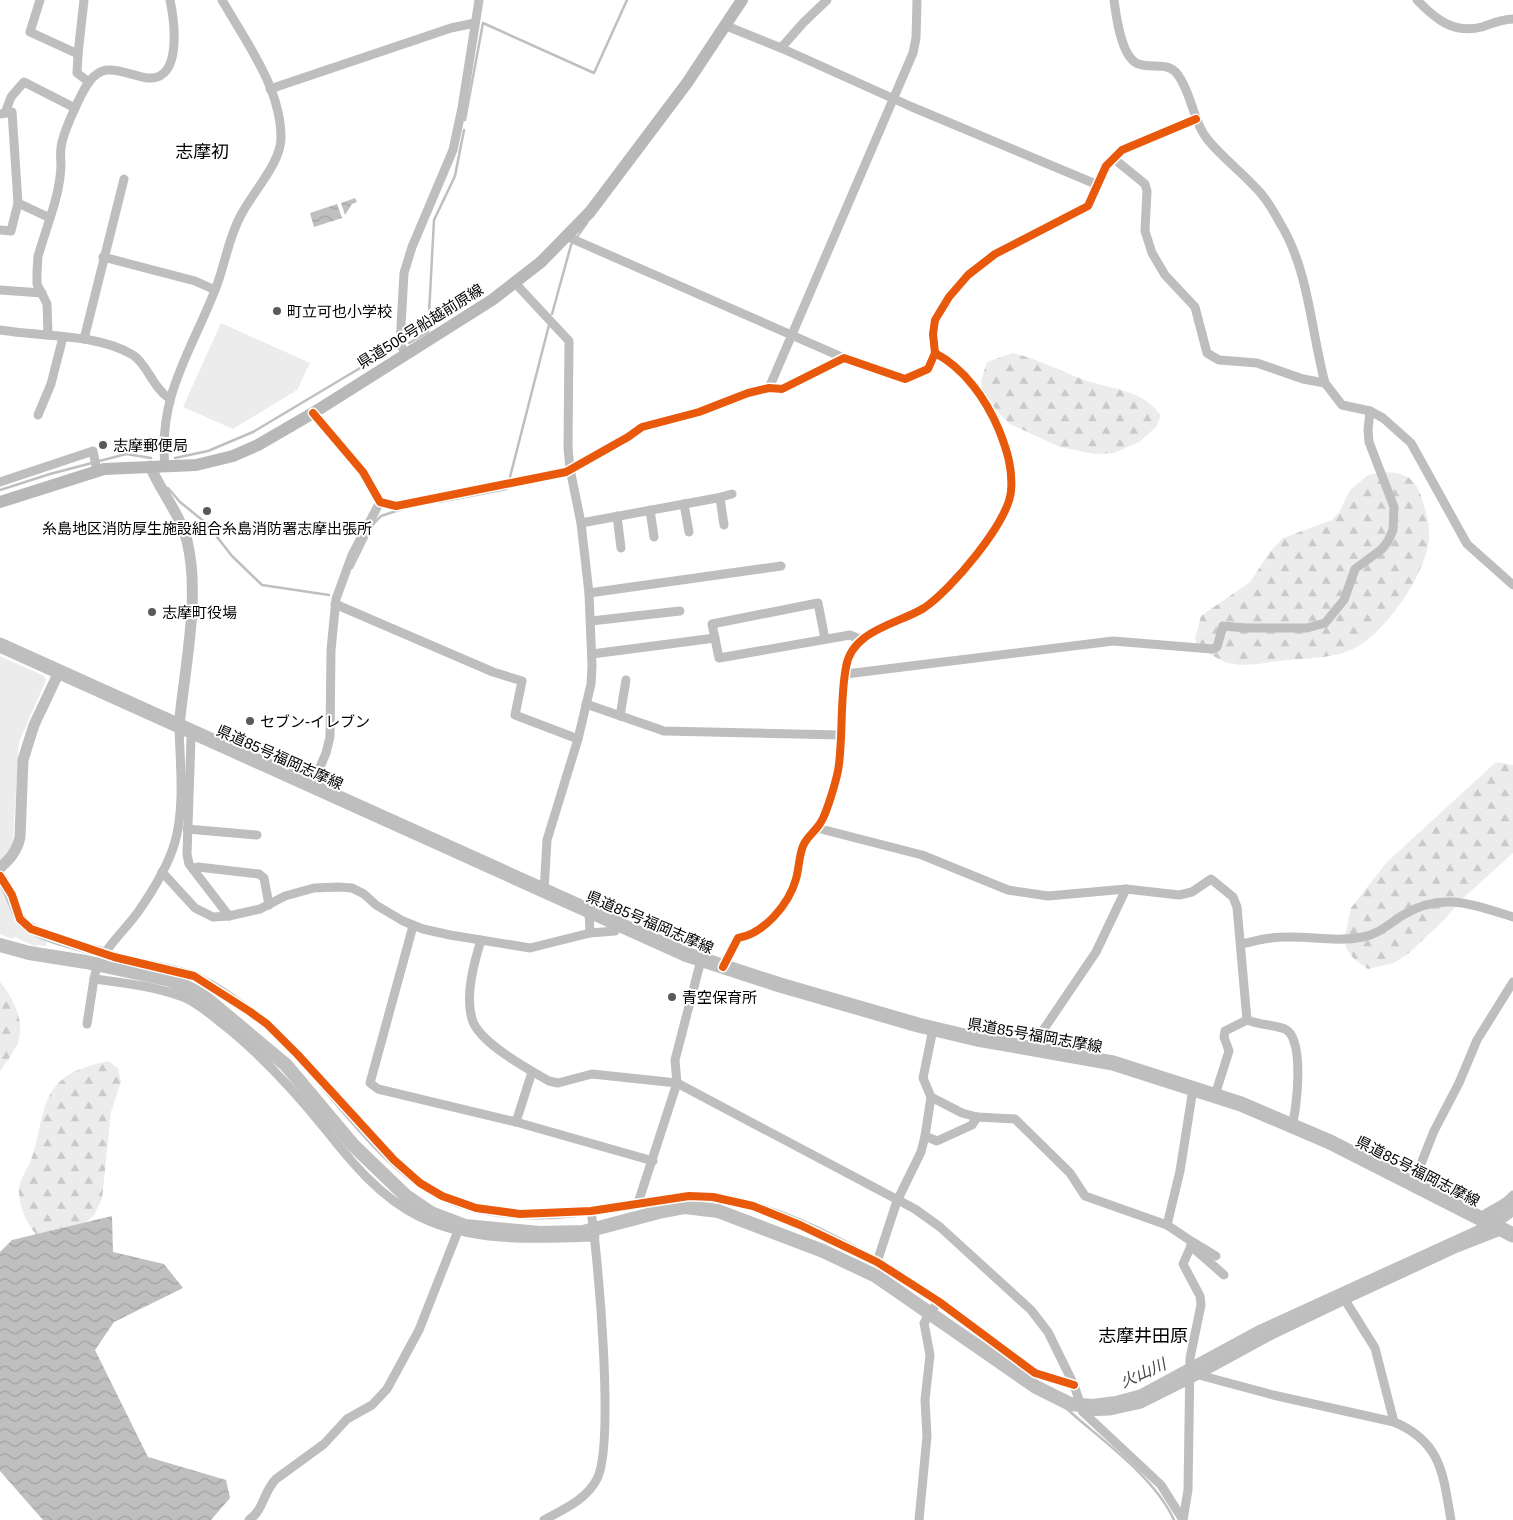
<svg xmlns="http://www.w3.org/2000/svg" width="1513" height="1520" font-family="Arial,'Noto Sans JP',sans-serif">
  <defs>
    <pattern id="forest-firs" width="22" height="20" patternUnits="userSpaceOnUse" patternTransform="scale(1.25)"><rect width="22" height="20" fill="#ececec"/><path d="M5 1l3.5 6h-7zM16 11l3.5 6h-7z" fill="#c9c9c9"/></pattern>
    <pattern id="water-waves" width="16" height="10" patternUnits="userSpaceOnUse" patternTransform="scale(1.25)"><rect width="16" height="10" fill="#bfbfbf"/><path d="M0 5q4-4 8 0t8 0" fill="none" stroke="#a2a2a2"/></pattern>
  </defs>
  <rect width="100%" height="100%" fill="#fff"/>
  <g fill="#ececec">
    <polygon points="221,323 310,363 297,390 233,429 183,407"/>
    <polygon points="0,656 44,676 46,680 19,742 13,840 12,849 0,864"/>
    <polygon points="0,881 12,904 47,940 46,946 37,945 36,947 15,937 12,939 0,934"/>
  </g>
  <g fill="url(#forest-firs)">
    <path d="M1013,353C1037,359 1059,370 1082,379C1110,390 1143,388 1161,416L1156,427L1139,442L1114,453L1094,454L1060,447L1010,424L982,396L981,381L987,362Z"/>
    <path d="M1382,472C1409,473 1416,478 1424,505C1427,515 1430,528 1429,539C1426,574 1385,634 1353,649C1334,658 1310,658 1290,660C1271,661 1247,668 1229,663C1218,660 1208,652 1198,647L1195,639L1201,616L1250,582L1270,552L1283,538L1332,520L1340,511L1350,490L1368,475Z"/>
    <polygon points="1496,762 1513,765 1513,853 1461,900 1443,921 1409,953 1394,963 1368,969 1355,960 1347,950 1344,940 1351,908 1387,862"/>
    <path d="M0,982C6,989 11,997 15,1006C27,1034 17,1048 0,1071Z"/>
    <path d="M108,1061L118,1068L121,1082L111,1112L102,1199L94,1215L84,1224L39,1237C28,1227 19,1207 19,1192C18,1183 27,1169 31,1160C39,1140 41,1103 55,1087C69,1070 88,1066 108,1061Z"/>
  </g>
  <g fill="url(#water-waves)">
    <polygon points="355,198 357,202 352,204 345,215 341,203"/>
    <polygon points="337,204 342,218 314,227 310,213"/>
    <polygon points="112,1216 113,1252 164,1264 183,1288 114,1322 95,1350 148,1457 226,1480 230,1498 211,1520 43,1520 0,1471 0,1252 12,1240"/>
  </g>
  <g fill="none" stroke-linecap="round" stroke-linejoin="round">
    <g stroke="#bfbfbf" stroke-width="2.5">
      <polyline points="465,120 483,23 594,73 627,0"/>
      <polyline points="552,314 571,245 587,223"/>
      <polyline points="409,343 428,332 434,220 455,176 464,130"/>
      <polyline points="175,458 208,451 253,432 392,349"/>
      <polyline points="509,481 549,325"/>
      <polyline points="168,488 180,502 206,523 232,556 262,585 329,595"/>
      <polyline points="0,490 50,474 126,454 151,458"/>
      <polyline points="439,502 507,489"/>
      <polyline points="352,568 374,523 381,516 402,509"/>
      <path d="M1055,1398C1092,1434 1153,1473 1174,1520"/>
    </g>
    <polyline stroke="#bfbfbf" stroke-width="14" points="0,945 29,953 86,962 170,980 201,994 286,1065 353,1145 406,1196 431,1213 465,1226 540,1233 583,1232 659,1212 685,1207 718,1211 823,1251 876,1276 1036,1387 1070,1404 1092,1406 1116,1403 1142,1396 1262,1331 1479,1232 1507,1213 1513,1206"/>
    <g stroke="#bebebe" stroke-width="9">
      <polyline points="40,0 30,32 78,54 84,0"/>
      <path d="M1114,0C1116,16 1121,54 1136,63C1150,70 1168,60 1178,75C1192,94 1193,122 1208,140C1222,157 1239,170 1254,186C1265,196 1273,210 1280,223C1309,270 1311,331 1325,383L1342,405L1370,411L1383,418L1411,443L1467,544L1513,585"/>
      <path d="M1417,0C1436,20 1454,34 1482,27C1493,23 1502,19 1513,19"/>
      <polyline points="724,25 781,48 803,23 827,0"/>
      <polyline points="781,48 912,107 1098,185"/>
      <polyline points="78,54 77,73 89,82"/>
      <polyline points="270,89 451,28 475,23"/>
      <polyline points="5,113 11,97 24,82 75,108"/>
      <path d="M0,114L12,112L18,203L50,218C56,201 60,185 61,167C61,160 60,154 61,148C62,134 81,93 89,82C93,76 101,70 108,70C121,69 136,77 149,78C183,80 174,19 170,0"/>
      <polyline points="1113,158 1145,184 1147,191 1145,231 1152,253 1165,275 1195,307 1207,353 1219,360 1257,363 1303,379 1325,383"/>
      <polyline points="0,230 11,231 18,203"/>
      <polyline points="568,237 844,358"/>
      <polyline points="103,257 195,281 215,290"/>
      <polyline points="515,283 569,341 568,448 570,469 581,523 589,593 592,666 591,684 578,739 547,840 544,891"/>
      <polyline points="0,290 42,293"/>
      <path d="M0,330C41,337 97,333 133,355C148,365 152,387 170,399"/>
      <polyline points="48,335 47,304 37,284 37,272 38,256 50,218"/>
      <polyline points="84,339 124,179"/>
      <polyline points="406,354 400,344 404,273 412,247 453,150 462,108 479,0"/>
      <polyline points="769,388 913,53 916,38 917,0"/>
      <polyline points="313,413 363,472 380,502 396,506 566,472 628,437 642,427 699,412 748,393 769,388 782,389 844,358 905,379 928,369 935,353 933,334 935,320 949,297 968,275 995,254 1088,206 1106,166 1122,150 1196,119"/>
      <polyline points="38,415 51,384 63,337"/>
      <path d="M165,466C158,395 191,352 215,290C225,266 228,238 241,215C252,193 281,163 281,138C281,88 246,42 222,0"/>
      <polyline points="0,482 93,451 97,471"/>
      <polyline points="720,498 724,525"/>
      <polyline points="684,504 689,532"/>
      <polyline points="650,510 654,537"/>
      <polyline points="617,516 621,548"/>
      <polyline points="581,523 717,498 732,494"/>
      <polyline points="589,593 781,566"/>
      <polyline points="335,604 493,672 522,681 515,715 578,739"/>
      <polyline points="591,621 680,611"/>
      <polyline points="825,639 818,603 712,624 719,658 850,635 862,640"/>
      <polyline points="592,654 715,638"/>
      <polyline points="846,674 1113,641 1212,649 1217,647 1223,626 1246,628 1307,628 1325,623 1344,600 1355,569 1382,549 1388,541 1393,530 1394,507 1369,442 1368,430 1370,411"/>
      <polyline points="586,704 664,731 841,735"/>
      <polyline points="620,716 626,680"/>
      <path d="M179,727C180,764 185,806 175,842C168,866 152,892 138,912C123,933 98,953 94,979C124,983 154,986 183,997C196,1002 209,1013 220,1022C261,1054 294,1090 326,1130C352,1163 381,1198 420,1217C473,1243 537,1239 595,1237"/>
      <polyline points="193,734 191,739 187,854 189,864 229,916"/>
      <polyline points="312,786 326,753 330,737 331,650 336,599 352,555 380,502"/>
      <polyline points="817,828 922,855 1008,890 1048,896 1126,889 1179,895 1192,892 1211,879 1233,897 1237,907 1247,1020"/>
      <polyline points="187,829 257,835"/>
      <polyline points="193,869 198,867 259,874 264,878 269,905"/>
      <polyline points="162,872 195,908 213,917 229,916 260,909 285,896 314,888 339,887 352,888 364,894 376,905 403,921 423,929 450,935 530,948 590,933 615,931 617,925"/>
      <polyline points="589,911 590,933"/>
      <polyline points="413,926 370,1083 378,1089 516,1122 653,1161"/>
      <path d="M481,940C474,963 465,995 472,1019C478,1042 529,1070 549,1081L558,1083L592,1074L677,1083L915,1209L940,1227L1031,1310L1048,1332L1074,1385L1083,1412L1161,1485L1183,1520"/>
      <path d="M1241,944C1251,942 1261,939 1271,938C1302,934 1332,943 1363,937C1379,934 1389,924 1403,915C1442,891 1474,905 1513,917"/>
      <path d="M105,953C133,964 164,965 192,975C216,985 246,1007 266,1024C324,1073 374,1162 441,1196C486,1218 546,1218 595,1210C642,1203 690,1191 738,1202C803,1217 883,1263 937,1301C969,1322 1003,1356 1037,1373C1048,1379 1062,1381 1074,1385"/>
      <path d="M723,967L738,938C764,934 789,904 796,879C799,868 799,856 803,846C807,836 816,831 821,822C827,812 838,776 839,764C843,732 840,699 846,667C852,630 898,624 924,608C950,591 1008,523 1011,491C1013,469 1007,450 999,430C986,399 964,368 935,353"/>
      <polyline points="87,1024 94,979"/>
      <polyline points="1031,1048 1096,952 1126,889"/>
      <path d="M1215,1095L1229,1051L1224,1037L1225,1031L1247,1020C1260,1025 1275,1025 1285,1029C1305,1038 1297,1108 1292,1126"/>
      <polyline points="931,1097 962,1113 977,1117 1015,1119 1070,1173 1085,1196 1167,1225 1191,1241 1191,1246 1183,1264 1200,1296 1201,1305 1190,1358 1188,1490 1183,1520"/>
      <polyline points="516,1122 532,1072"/>
      <polyline points="925,1136 937,1141 972,1125 977,1117"/>
      <polyline points="1413,1184 1434,1131 1459,1083 1477,1040 1513,982"/>
      <polyline points="638,1203 677,1083 675,1060 701,960"/>
      <path d="M1480,1218C1490,1209 1504,1206 1513,1195"/>
      <polyline points="1167,1225 1180,1171 1193,1089"/>
      <polyline points="1193,1242 1216,1256"/>
      <polyline points="1191,1246 1224,1275"/>
      <polyline points="877,1262 897,1201 921,1152 925,1136 931,1097 923,1078 933,1029"/>
      <polyline points="1345,1300 1375,1348 1394,1422"/>
      <path d="M1199,1375L1273,1395L1394,1422C1442,1442 1443,1475 1451,1520"/>
      <polyline points="1083,1412 1109,1411 1141,1404 1189,1380 1272,1335 1345,1300 1457,1248 1503,1230"/>
      <path d="M249,1520C264,1510 263,1492 276,1479L324,1444L347,1419L372,1405L387,1389L419,1330L458,1231"/>
      <path d="M544,1520C564,1509 586,1500 597,1479C615,1444 598,1257 591,1211"/>
      <polyline points="919,1520 927,1436 925,1400 930,1355 924,1323 938,1301"/>
    </g>
    <g stroke="#bebebe" stroke-width="11">
      <path d="M150,466C161,492 180,514 187,541C201,597 184,670 179,727"/>
      <path d="M0,868C10,859 17,851 20,837L23,760L34,725L59,672"/>
      <path d="M0,876C10,890 13,904 20,918C30,936 85,947 105,953"/>
    </g>
    <polyline stroke="#b8b8b8" stroke-width="12" points="0,502 104,469 196,465 233,456 258,445 313,413 492,300 541,262 590,212 687,83 742,0"/>
    <polyline stroke="#bebebe" stroke-width="15" points="0,645 685,954 780,985 918,1025 977,1039 1113,1063 1241,1104 1330,1142 1513,1235"/>
    <g stroke="#fff" stroke-width="11">
      <g id="cycleway">
        <polyline points="313,413 363,472 380,502 396,506 566,472 628,437 642,427 699,412 748,393 769,388 782,389 844,358 905,379 928,369 935,353 933,334 935,320 949,297 968,275 995,254 1088,206 1106,166 1122,150 1196,119"/>
        <polyline points="0,876 12,895 20,919 31,929 114,957 194,976 249,1011 267,1024 298,1055 394,1160 420,1183 442,1196 476,1208 520,1214 591,1211 689,1196 713,1197 753,1206 800,1225 877,1262 938,1301 1035,1373 1074,1385"/>
        <path d="M723,967L738,938C764,934 789,904 796,879C799,868 799,856 803,846C807,836 816,831 821,822C827,812 838,776 839,764C843,732 840,699 846,667C852,630 898,624 924,608C950,591 1008,523 1011,491C1013,469 1007,450 999,430C986,399 964,368 935,353"/>
      </g>
    </g>
    <use href="#cycleway" stroke="#e8590c" stroke-width="8"/>
  </g>
  <g fill="#595959" stroke="#fff" stroke-width="2">
    <circle cx="277" cy="311" r="5"/>
    <circle cx="103" cy="445" r="5"/>
    <circle cx="207" cy="511" r="5"/>
    <circle cx="152" cy="612" r="5"/>
    <circle cx="250" cy="721" r="5"/>
    <circle cx="672" cy="997" r="5"/>
  </g>
  <g text-anchor="middle" dominant-baseline="central" stroke-width="4" stroke-linejoin="round" paint-order="stroke">
    <g font-size="15" fill="#000" stroke="#fff" text-anchor="start">
      <text x="287" y="311">町立可也小学校</text>
      <text x="113" y="445">志摩郵便局</text>
      <text x="207" y="528" text-anchor="middle">糸島地区消防厚生施設組合糸島消防署志摩出張所</text>
      <text x="162" y="612">志摩町役場</text>
      <text x="260" y="721">セブン-イレブン</text>
      <text x="682" y="997">青空保育所</text>
    </g>
    <g font-size="15" fill="#000" stroke="#fff">
      <text transform="translate(420 326) rotate(-32)">県道506号船越前原線</text>
      <text transform="translate(280 757) rotate(24)">県道85号福岡志摩線</text>
      <text transform="translate(650 922) rotate(23)">県道85号福岡志摩線</text>
      <text transform="translate(1035 1035) rotate(10)">県道85号福岡志摩線</text>
      <text transform="translate(1418 1171) rotate(27)">県道85号福岡志摩線</text>
    </g>
    <g font-size="16" font-style="italic" fill="#444" stroke="#fff">
      <text transform="translate(1143 1373) rotate(-24)">火山川</text>
    </g>
    <g font-size="18" fill="#000" stroke="#fff">
      <text x="202" y="152">志摩初</text>
      <text x="1143" y="1336">志摩井田原</text>
    </g>
  </g>
</svg>
